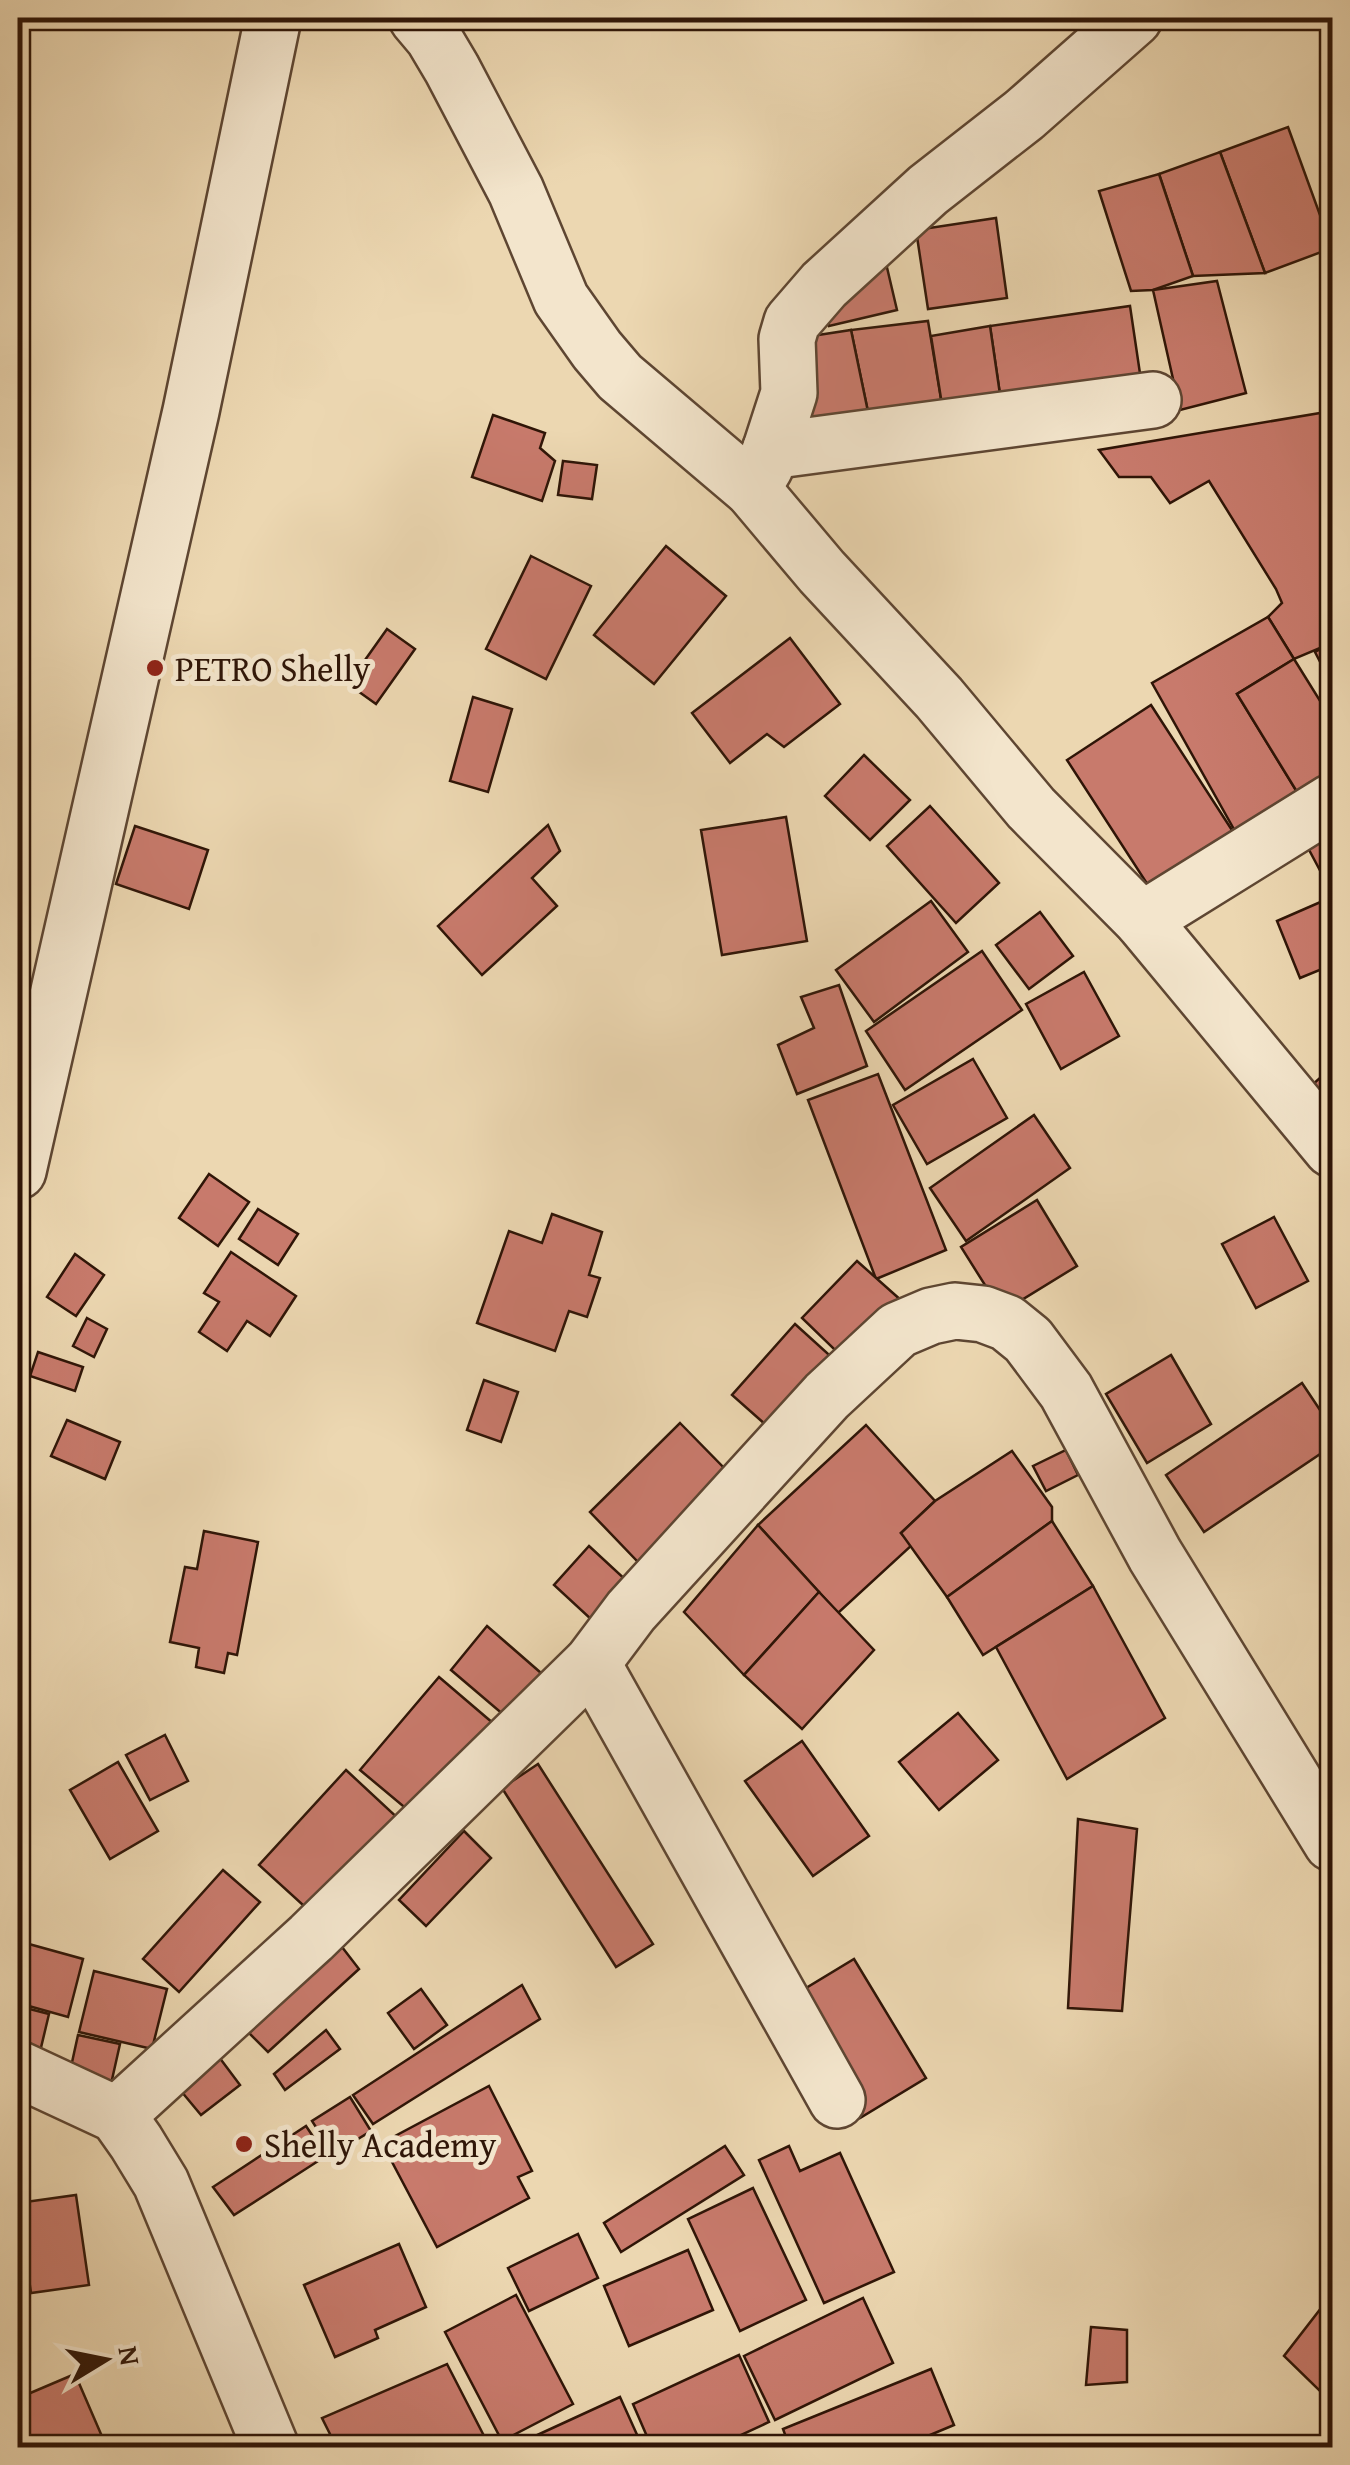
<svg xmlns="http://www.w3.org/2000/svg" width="1350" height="2465" font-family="'Gentium Book Plus',serif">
  <rect width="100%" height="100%" fill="#ecd7b1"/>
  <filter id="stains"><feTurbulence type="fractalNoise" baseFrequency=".002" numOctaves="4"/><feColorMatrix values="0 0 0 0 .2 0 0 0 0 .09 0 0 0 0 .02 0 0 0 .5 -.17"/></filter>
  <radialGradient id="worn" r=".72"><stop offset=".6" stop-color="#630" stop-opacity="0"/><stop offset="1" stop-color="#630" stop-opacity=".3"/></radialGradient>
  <g fill="#c87a6c" stroke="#2f1507" stroke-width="2.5">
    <polygon points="1288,127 1332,248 1265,273 1220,152"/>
    <polygon points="1220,152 1265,273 1193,276 1159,174"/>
    <polygon points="1159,174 1193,276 1153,290 1131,291 1099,191"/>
    <polygon points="996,218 1007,298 928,309 916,230"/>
    <polygon points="885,259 897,310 829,326 822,297 862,288 858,265"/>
    <polygon points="1217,281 1246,393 1180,410 1153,290"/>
    <polygon points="1130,306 1142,387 1002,408 990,326"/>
    <polygon points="928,321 943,411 872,431 851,330"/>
    <polygon points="990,326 1002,408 943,411 931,336"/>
    <polygon points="851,330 872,431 790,462 779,341"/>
    <polygon points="1332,411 1332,643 1294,659 1268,617 1282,603 1276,589 1209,481 1170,503 1151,477 1119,477 1099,450"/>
    <polygon points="493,415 545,433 540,448 555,461 542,501 472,477"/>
    <polygon points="563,461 597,465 592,499 558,495"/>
    <polygon points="666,546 726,596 654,684 594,635"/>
    <polygon points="531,556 591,586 546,679 486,649"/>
    <polygon points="1268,617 1294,659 1237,694 1302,800 1240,840 1152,683"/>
    <polygon points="387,629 415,649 376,704 348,684"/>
    <polygon points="790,638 840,704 784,747 767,734 730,763 692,713"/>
    <polygon points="1332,643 1332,685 1315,652"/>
    <polygon points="1294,659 1332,720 1332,781 1302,800 1237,694"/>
    <polygon points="473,697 512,709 488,792 450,781"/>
    <polygon points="1151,705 1239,841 1155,896 1067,760"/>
    <polygon points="864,755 910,800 870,840 825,796"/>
    <polygon points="930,806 999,883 956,923 887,846"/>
    <polygon points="786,817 807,941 722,955 701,830"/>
    <polygon points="548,825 560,851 532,878 557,906 482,975 438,926"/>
    <polygon points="135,826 208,850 189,909 116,884"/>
    <polygon points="1332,832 1332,893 1307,846"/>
    <polygon points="1332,897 1332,965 1300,978 1277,921"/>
    <polygon points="931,901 968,952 874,1022 836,970"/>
    <polygon points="1040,912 1073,956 1029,989 996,945"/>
    <polygon points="982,951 1022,1010 905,1090 866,1031"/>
    <polygon points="1084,972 1119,1036 1061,1069 1026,1004"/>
    <polygon points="839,985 867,1066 797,1094 778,1045 814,1028 801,997"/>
    <polygon points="973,1059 1007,1118 927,1164 893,1105"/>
    <polygon points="1332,1067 1332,1108 1312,1085"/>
    <polygon points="878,1074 946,1250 876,1279 808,1100"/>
    <polygon points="1034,1115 1070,1168 966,1241 930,1188"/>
    <polygon points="209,1174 249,1202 218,1246 179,1218"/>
    <polygon points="1037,1200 1077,1266 1002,1312 961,1247"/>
    <polygon points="258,1209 298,1234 278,1265 239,1239"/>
    <polygon points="552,1214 602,1232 589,1275 600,1278 587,1317 569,1311 555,1351 477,1323 509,1231 542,1243"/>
    <polygon points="1274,1217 1308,1281 1256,1308 1222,1244"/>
    <polygon points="231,1252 296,1296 270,1336 247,1321 227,1351 199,1332 219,1302 204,1293"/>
    <polygon points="75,1254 104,1275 76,1316 47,1297"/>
    <polygon points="857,1261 903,1302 835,1350 802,1318"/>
    <polygon points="87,1318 107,1329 94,1357 73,1346"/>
    <polygon points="795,1324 837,1362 775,1433 732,1395"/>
    <polygon points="38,1352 83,1367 75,1391 30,1376"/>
    <polygon points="1171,1355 1211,1424 1147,1463 1106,1394"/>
    <polygon points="484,1380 518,1392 501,1442 467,1430"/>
    <polygon points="1302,1383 1332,1428 1332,1446 1204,1532 1166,1475"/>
    <polygon points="67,1420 120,1442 105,1479 51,1456"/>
    <polygon points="680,1423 728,1472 638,1562 590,1512"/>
    <polygon points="866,1425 935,1501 901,1533 912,1545 838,1613 758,1525"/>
    <polygon points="1066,1450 1078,1475 1046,1491 1033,1466"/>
    <polygon points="1012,1451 1052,1507 1052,1521 947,1597 901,1533 935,1501"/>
    <polygon points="1052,1521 1093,1586 983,1655 947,1597"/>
    <polygon points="758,1525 819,1592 744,1675 684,1612"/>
    <polygon points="204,1531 258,1542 237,1655 228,1653 224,1673 196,1667 199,1648 170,1642 185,1567 197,1569"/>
    <polygon points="589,1546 628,1582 593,1621 554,1585"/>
    <polygon points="1093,1586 1165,1718 1067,1779 996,1647"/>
    <polygon points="819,1592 874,1650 802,1729 744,1675"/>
    <polygon points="487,1626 541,1673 505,1716 451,1670"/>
    <polygon points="439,1677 494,1724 415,1816 360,1770"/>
    <polygon points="958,1713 998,1760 939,1810 899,1762"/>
    <polygon points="165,1735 188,1781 150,1800 126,1755"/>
    <polygon points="802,1741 869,1836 813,1876 745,1781"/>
    <polygon points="118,1762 158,1831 110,1859 70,1790"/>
    <polygon points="538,1764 653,1944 616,1967 502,1788"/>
    <polygon points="346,1770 402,1822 315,1916 259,1865"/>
    <polygon points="1078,1819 1137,1829 1122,2011 1068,2008"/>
    <polygon points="464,1831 491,1858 426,1926 399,1900"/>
    <polygon points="223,1870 260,1902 179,1992 143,1959"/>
    <polygon points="18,1941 83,1959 68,2017 18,2003"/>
    <polygon points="342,1947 359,1969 268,2052 249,2033"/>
    <polygon points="854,1959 926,2078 860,2118 788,1999"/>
    <polygon points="94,1971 167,1989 152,2049 79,2032"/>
    <polygon points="522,1985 540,2019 373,2124 353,2095"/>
    <polygon points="421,1989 447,2025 414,2049 388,2013"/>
    <polygon points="18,2006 49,2014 39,2056 18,2051"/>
    <polygon points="326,2030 340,2049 285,2090 274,2074"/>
    <polygon points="78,2035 120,2044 111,2084 69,2076"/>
    <polygon points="216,2053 240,2085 201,2115 176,2085"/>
    <polygon points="489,2086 532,2171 518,2177 529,2198 437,2247 382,2143"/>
    <polygon points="350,2097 371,2131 333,2154 312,2121"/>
    <polygon points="306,2126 326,2156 234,2215 213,2187"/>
    <polygon points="725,2146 744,2175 621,2252 604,2223"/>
    <polygon points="789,2146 800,2171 840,2153 894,2272 824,2303 759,2160"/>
    <polygon points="753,2188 806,2300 740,2331 688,2219"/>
    <polygon points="76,2195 89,2285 31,2293 18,2203"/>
    <polygon points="578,2234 598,2278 529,2311 508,2268"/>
    <polygon points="399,2244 426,2307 375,2330 378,2338 335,2357 304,2285"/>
    <polygon points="688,2250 713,2310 629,2346 604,2286"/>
    <polygon points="1332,2294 1332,2381 1322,2393 1284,2356"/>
    <polygon points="516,2295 573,2404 502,2441 445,2332"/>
    <polygon points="863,2298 893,2363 775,2420 744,2356"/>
    <polygon points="1091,2327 1127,2330 1127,2382 1086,2385"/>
    <polygon points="739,2355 769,2422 713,2448 652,2448 633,2404"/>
    <polygon points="447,2364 484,2436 458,2448 337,2448 322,2418"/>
    <polygon points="18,2368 28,2394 75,2374 107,2448 26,2448 18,2432"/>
    <polygon points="931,2369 954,2425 899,2448 790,2448 783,2429"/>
    <polygon points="620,2397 643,2448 509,2448"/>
  </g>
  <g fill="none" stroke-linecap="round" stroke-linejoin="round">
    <g stroke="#5e4632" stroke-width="60">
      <g id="minor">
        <polyline points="417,18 433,37 452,69 516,191 561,299 597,350 620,377 752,489 822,572 939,698 1031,808 1142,920 1332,1149"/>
        <polyline points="770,451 1153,400"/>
        <polyline points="752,489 765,467 789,393 787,339 792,322 824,285 928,190 1024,115 1134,18"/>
        <polyline points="1142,920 1332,802"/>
        <polyline points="18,1171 191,411 273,18"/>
        <polyline points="592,1663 837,2100"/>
        <polyline points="18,2069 117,2115 136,2142 161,2183 271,2448"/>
        <polyline points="117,2115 311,1938 592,1663 631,1611 827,1396 898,1330 931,1316 955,1311 983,1314 1007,1323 1028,1340 1066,1391 1155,1555 1332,1843"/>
      </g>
    </g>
    <use href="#minor" stroke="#f3e5cc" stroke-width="55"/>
  </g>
  <g fill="#8f2418" stroke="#f3e5cc" stroke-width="4">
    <circle cx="155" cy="668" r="10"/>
    <circle cx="244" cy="2144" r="10"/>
  </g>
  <g text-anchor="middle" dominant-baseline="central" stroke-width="10" stroke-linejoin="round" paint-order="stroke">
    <g font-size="35" fill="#2f1507" stroke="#f3e5cc" text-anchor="start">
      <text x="175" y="668">PETRO Shelly</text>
      <text x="264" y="2144">Shelly Academy</text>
    </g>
  </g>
  <rect width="1350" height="2465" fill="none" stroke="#ecd7b1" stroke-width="60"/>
  <rect x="20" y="20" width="1310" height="2425" fill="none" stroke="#2f1507" stroke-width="5"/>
  <rect x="30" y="30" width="1290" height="2405" fill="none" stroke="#2f1507" stroke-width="2.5"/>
  <g transform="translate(105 2360) rotate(80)" stroke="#f3e5cc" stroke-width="8" paint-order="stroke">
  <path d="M0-8L18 38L0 25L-18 38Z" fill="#2f1507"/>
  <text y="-15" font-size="28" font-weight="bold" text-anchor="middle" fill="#2f1507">N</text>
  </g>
  <rect width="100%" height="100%" filter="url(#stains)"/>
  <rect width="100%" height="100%" fill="url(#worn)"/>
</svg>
